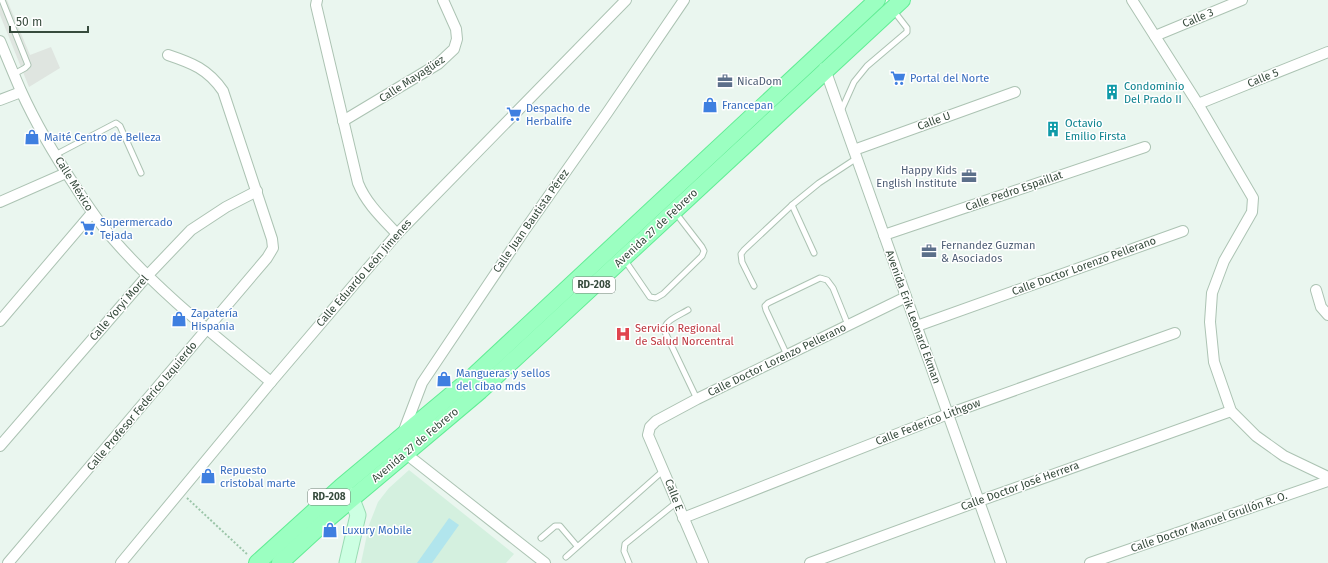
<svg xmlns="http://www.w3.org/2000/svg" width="1328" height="563" font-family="'Fira Sans',sans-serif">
  <rect width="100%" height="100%" fill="#eaf6ef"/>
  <polygon fill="#d4f0df" points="409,470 514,554 506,563 361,563 369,525 378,502 389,488"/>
  <polygon fill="#b1e5ed" points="449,518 459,525 432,563 417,563"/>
  <polygon fill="#dfe5e0" points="0,0 7,0 30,55 51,47 60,68 29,87 0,15"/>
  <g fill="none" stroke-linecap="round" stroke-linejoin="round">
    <g stroke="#acc3b3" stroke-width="7">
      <g id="lane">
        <polyline points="2,0 28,65 25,68 14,74"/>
        <polyline points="841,111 854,82 867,66 907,32 907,28 893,10"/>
        <polyline points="55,155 116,123 120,126 141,173"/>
        <polyline points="792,205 814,253"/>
        <polyline points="624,259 650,297 656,298 663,294 702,256 704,251 702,247 675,212"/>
        <polyline points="754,286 742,262 741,254 744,250 792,205 819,183 857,158"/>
        <path d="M688,310C680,315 665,320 664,330L697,399"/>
        <polyline points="787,355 766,310 765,306 768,303 820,278 827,280 833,288 848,325"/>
        <polyline points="541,538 555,526 560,526 577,546"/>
        <polyline points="566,557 664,470"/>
        <polyline points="629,563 624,551 625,544 677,502"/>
      </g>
    </g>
    <g stroke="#acc3b3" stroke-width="12">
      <g id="street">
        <path d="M317,0L316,5L358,183C366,203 382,218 397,234"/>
        <polyline points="1132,0 1198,104 1253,198 1252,212 1224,261 1212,293 1210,322 1214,362 1231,411 1256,436 1284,456 1328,477"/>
        <polyline points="1155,36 1242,0"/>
        <path d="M0,41C7,58 14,75 21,91C36,124 55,156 75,186C87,205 99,223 114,240C160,293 217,337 271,382"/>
        <polyline points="824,68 826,72 1001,563"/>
        <polyline points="0,100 21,92"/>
        <polyline points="1198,104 1328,52"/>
        <polyline points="343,121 438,64 454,49 457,39 456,29 443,0"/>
        <polyline points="854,150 1015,92"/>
        <polyline points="0,202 66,173"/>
        <polyline points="884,235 1145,147"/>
        <polyline points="1316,290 1321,307 1328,315"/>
        <polyline points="0,321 92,213"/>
        <polyline points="917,326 1183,231"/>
        <polyline points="403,433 422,383 524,231 607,113 684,0"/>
        <polyline points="0,446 147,276 191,230 226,207 257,191"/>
        <polyline points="405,449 405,453 545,563"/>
        <polyline points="683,518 948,414 1175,333"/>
        <path d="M8,563L267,258L273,248L272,239L223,91C208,69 192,63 168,55"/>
        <polyline points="121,563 271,382 397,234 626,0"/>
        <polyline points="703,563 648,435 650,427 656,421 697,399 906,297"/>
        <polyline points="810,563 979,501 1231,411"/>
        <polyline points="1090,563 1328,481"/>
      </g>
    </g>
    <g stroke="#9adcb4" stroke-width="17">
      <polyline id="secondary" points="344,490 352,499 358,515 347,563"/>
    </g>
    <g stroke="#62ed95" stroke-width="18">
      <g id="primary">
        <polyline points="257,563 341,487 469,380 877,0"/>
        <polyline points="280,563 329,518 480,391 902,0"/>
      </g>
    </g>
    <polyline stroke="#9cc5a9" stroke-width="2" stroke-dasharray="2 2" stroke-linecap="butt" points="187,498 248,555"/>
    <use href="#lane" stroke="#fff" stroke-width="5"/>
    <use href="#street" stroke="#fff" stroke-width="10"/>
    <use href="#secondary" stroke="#ccffe2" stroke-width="15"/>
    <use href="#primary" stroke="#9bffc1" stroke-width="16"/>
  </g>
  <defs>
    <g id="supermarket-bare" transform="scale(1.2)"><path d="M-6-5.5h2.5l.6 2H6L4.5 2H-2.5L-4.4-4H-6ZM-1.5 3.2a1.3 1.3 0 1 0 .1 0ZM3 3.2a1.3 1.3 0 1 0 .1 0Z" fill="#3f7fe0" stroke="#fff" stroke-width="2.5" paint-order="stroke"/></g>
    <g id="office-bare" transform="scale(1.2)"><path d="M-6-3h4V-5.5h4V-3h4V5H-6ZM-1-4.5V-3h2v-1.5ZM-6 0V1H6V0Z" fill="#5c6f8a" stroke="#fff" stroke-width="2.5" paint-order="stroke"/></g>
    <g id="building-bare" transform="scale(1.2)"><path d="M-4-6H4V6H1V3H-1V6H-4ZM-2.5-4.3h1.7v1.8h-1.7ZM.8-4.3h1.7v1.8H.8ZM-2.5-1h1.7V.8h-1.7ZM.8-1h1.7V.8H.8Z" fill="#0f9aa8" stroke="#fff" stroke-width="2.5" paint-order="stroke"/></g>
    <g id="shop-bare" transform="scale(1.2)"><path d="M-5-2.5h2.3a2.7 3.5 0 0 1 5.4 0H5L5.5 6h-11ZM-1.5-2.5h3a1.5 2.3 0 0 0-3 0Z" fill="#3f7fe0" stroke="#fff" stroke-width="2.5" paint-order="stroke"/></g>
    <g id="hospital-bare" transform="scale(1.2)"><path d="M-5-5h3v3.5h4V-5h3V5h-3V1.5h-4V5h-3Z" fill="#e0444e" stroke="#fff" stroke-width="2.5" paint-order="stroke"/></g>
  </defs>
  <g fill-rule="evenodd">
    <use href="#supermarket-bare" x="898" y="78"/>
    <use href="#office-bare" x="725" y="81"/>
    <use href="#building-bare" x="1112" y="92"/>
    <use href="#shop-bare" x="710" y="105"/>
    <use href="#supermarket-bare" x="514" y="114"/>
    <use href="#building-bare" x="1053" y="129"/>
    <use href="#shop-bare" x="32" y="137"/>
    <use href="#office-bare" x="969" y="176"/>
    <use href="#supermarket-bare" x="88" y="228"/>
    <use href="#office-bare" x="929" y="251"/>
    <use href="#shop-bare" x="179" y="319"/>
    <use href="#hospital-bare" x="623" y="334"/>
    <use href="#shop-bare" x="444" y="379"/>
    <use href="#shop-bare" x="208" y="476"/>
    <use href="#shop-bare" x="330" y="530"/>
  </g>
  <g text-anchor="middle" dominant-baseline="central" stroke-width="3" stroke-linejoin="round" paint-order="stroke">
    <g fill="#fff" stroke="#738177" stroke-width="1">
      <rect x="573" y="277" width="42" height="16" rx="3"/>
      <rect x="308" y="489" width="42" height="16" rx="3"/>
    </g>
    <g font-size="10" font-weight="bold" fill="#374b3d">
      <text x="594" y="285">RD-208</text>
      <text x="329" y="497">RD-208</text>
    </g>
    <g font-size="11" fill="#374b3d" stroke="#fff">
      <text transform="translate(1198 18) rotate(-23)">Calle 3</text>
      <text transform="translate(1263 78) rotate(-22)">Calle 5</text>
      <text transform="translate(412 79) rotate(-33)">Calle Mayagüez</text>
      <text transform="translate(934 121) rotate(-20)">Calle U</text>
      <text transform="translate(74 184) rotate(58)">Calle México</text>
      <text transform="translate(1014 191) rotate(-19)">Calle Pedro Espaillat</text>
      <text transform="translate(531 221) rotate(-55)">Calle Juan Bautista Pérez</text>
      <text transform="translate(656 228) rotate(-43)">Avenida 27 de Febrero</text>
      <text transform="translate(1084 266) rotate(-20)">Calle Doctor Lorenzo Pellerano</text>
      <text transform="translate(364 273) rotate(-49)">Calle Eduardo León Jimenes</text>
      <text transform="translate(119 308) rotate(-49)">Calle Yoryi Morel</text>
      <text transform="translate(913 317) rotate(70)">Avenida Erik Leonard Ekman</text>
      <text transform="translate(777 360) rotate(-26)">Calle Doctor Lorenzo Pellerano</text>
      <text transform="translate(142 406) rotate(-50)">Calle Profesor Federico Izquierdo</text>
      <text transform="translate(928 422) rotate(-21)">Calle Federico Lithgow</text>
      <text transform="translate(415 445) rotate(-40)">Avenida 27 de Febrero</text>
      <text transform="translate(1020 486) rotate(-20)">Calle Doctor José Herrera</text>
      <text transform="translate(674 495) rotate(69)">Calle E</text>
      <text transform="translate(1209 522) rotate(-19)">Calle Doctor Manuel Grullón R. O.</text>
    </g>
    <g font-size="11" fill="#366cbe" stroke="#fff" text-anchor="start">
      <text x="910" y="78">Portal del Norte</text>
      <text x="722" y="105">Francepan</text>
      <text x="526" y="108">Despacho de<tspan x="526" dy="13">Herbalife</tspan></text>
      <text x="44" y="137">Maité Centro de Belleza</text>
      <text x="100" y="222">Supermercado<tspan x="100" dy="13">Tejada</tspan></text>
      <text x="191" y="313">Zapatería<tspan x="191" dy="13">Hispania</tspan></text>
      <text x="456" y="373">Mangueras y sellos<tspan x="456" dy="13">del cibao mds</tspan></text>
      <text x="220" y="470">Repuesto<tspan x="220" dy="13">cristobal marte</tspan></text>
      <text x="342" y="530">Luxury Mobile</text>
    </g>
    <g font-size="11" fill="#4e5e75" stroke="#fff" text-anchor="start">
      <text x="737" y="81">NicaDom</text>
      <text x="957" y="170" text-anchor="end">Happy Kids<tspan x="957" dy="13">English Institute</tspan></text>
      <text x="941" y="245">Fernandez Guzman<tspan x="941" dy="13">&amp; Asociados</tspan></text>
    </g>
    <g font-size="11" fill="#0d838f" stroke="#fff" text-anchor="start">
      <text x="1124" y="86">Condominio<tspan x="1124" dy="13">Del Prado II</tspan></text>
      <text x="1065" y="123">Octavio<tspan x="1065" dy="13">Emilio Firsta</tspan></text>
    </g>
    <g font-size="11" fill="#be3a42" stroke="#fff" text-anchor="start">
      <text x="635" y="328">Servicio Regional<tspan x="635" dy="13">de Salud Norcentral</tspan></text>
    </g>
  </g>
  <path d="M10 26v6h78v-6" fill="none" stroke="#374b3d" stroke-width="2"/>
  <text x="16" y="26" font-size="12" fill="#374b3d" stroke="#ffffff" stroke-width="3" paint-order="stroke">50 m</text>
</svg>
